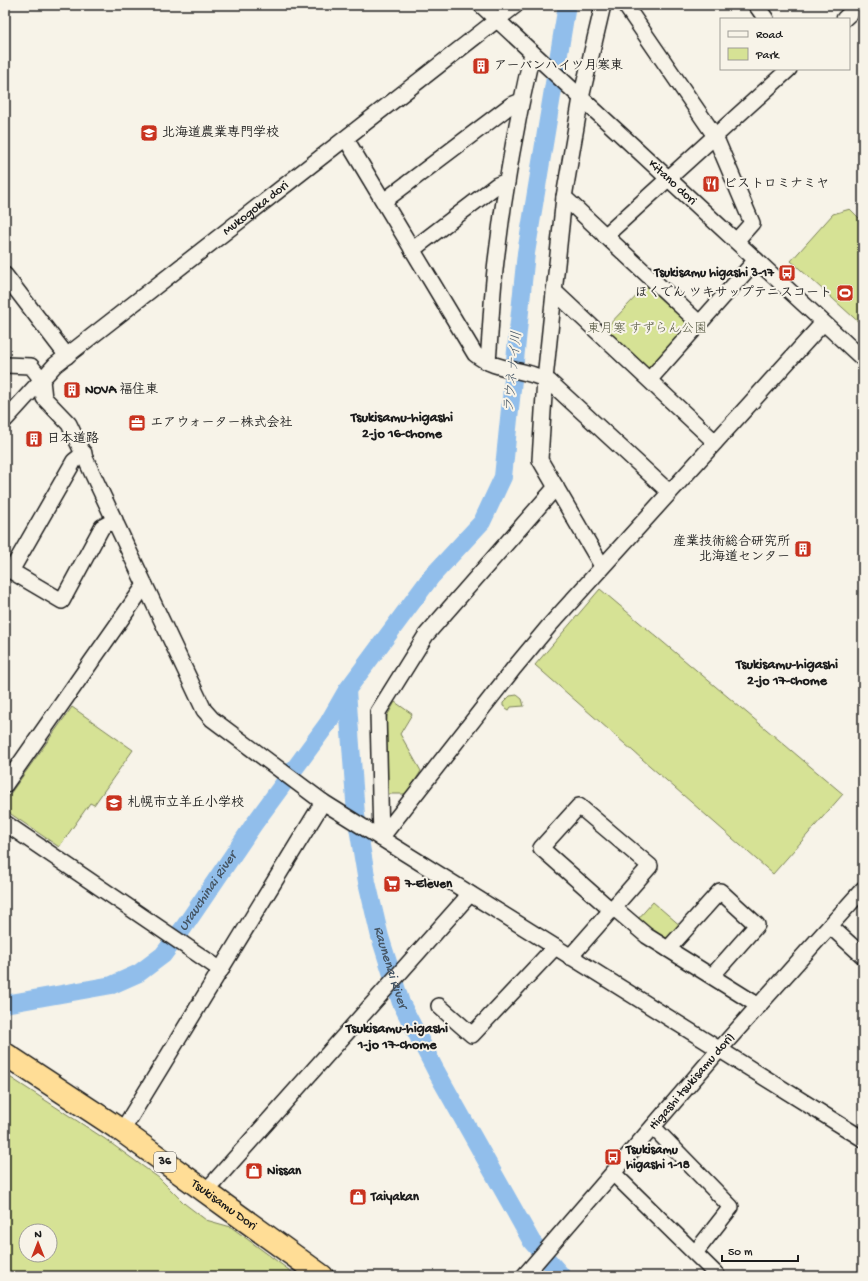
<svg xmlns="http://www.w3.org/2000/svg" width="868" height="1281" font-family="'Gochi Hand','Klee One',sans-serif">
  <rect width="100%" height="100%" fill="#f7f3e8"/>
  <filter id="ink" filterUnits="userSpaceOnUse"><feTurbulence type="fractalNoise" baseFrequency=".025" numOctaves="2"/><feDisplacementMap in="SourceGraphic" scale="8" xChannelSelector="R" yChannelSelector="G"/><feConvolveMatrix kernelMatrix="1 2 1 2 8 2 1 2 1" color-interpolation-filters="sRGB"/></filter>
  <g filter="url(#ink)">
    <g fill="#d6e295" stroke="#797f58" fill-rule="evenodd">
      <polygon points="850,209 863,222 863,326 791,261 833,214"/>
      <polygon points="646,286 688,324 688,328 651,370 647,370 604,330"/>
      <polygon points="600,589 843,794 773,874 535,665"/>
      <polygon points="517,695 522,699 524,706 511,707 509,710 503,706 503,703 510,696"/>
      <polygon points="395,702 412,714 400,734 421,771 407,794 386,794 384,751 387,716"/>
      <polygon points="72,707 133,750 94,805 90,803 59,847 5,810 5,801"/>
      <polygon points="653,902 682,927 665,940 637,920"/>
      <path d="M5,1074L105,1139L159,1178L185,1204L206,1220L231,1227L297,1276H5ZM26,1231H50V1255H26Z"/>
    </g>
    <g fill="none" stroke-linecap="round" stroke-linejoin="round">
      <g stroke="#91beeb" stroke-width="18">
        <path id="s1" d="M347,690L356,815L367,882L380,937L401,1003L436,1071L532,1242L562,1276"/>
        <path id="s2" d="M5,1004L112,985L139,973L163,955L184,927L254,824L328,723L347,690L431,577L482,522L503,477L526,253L567,5"/>
      </g>
      <g stroke="#1c1c1c" stroke-width="18">
        <g id="minor">
          <path id="s3" d="M481,5L863,359"/>
          <polyline points="625,5 715,136 752,223 736,241"/>
          <polyline points="756,5 766,19"/>
          <polyline points="844,19 859,5"/>
          <path d="M346,139L475,354C496,372 527,368 550,382L669,492"/>
          <polyline points="564,197 699,323"/>
          <polyline points="384,201 511,105 521,101"/>
          <polyline points="605,236 789,69"/>
          <polyline points="412,250 497,185 507,181"/>
          <polyline points="5,275 67,356"/>
          <polyline points="554,291 715,442"/>
          <path d="M488,362C491,326 492,289 497,253C505,186 517,119 532,53"/>
          <polyline points="5,365 31,366 42,380 44,398 69,424 204,710 212,719 323,802 863,1139"/>
          <polyline points="650,379 756,260"/>
          <path id="s4" d="M5,420L55,365L516,5"/>
          <polyline points="84,453 74,461 11,571 62,601 102,527 115,520"/>
          <polyline points="602,566 540,460 545,379 564,197 581,98 603,5"/>
          <polyline points="5,785 145,585"/>
          <polyline points="5,823 221,970"/>
          <polyline points="381,838 514,668 549,626 823,323"/>
          <polyline points="381,838 378,712 426,635 556,487"/>
          <polyline points="613,907 647,936 759,1006"/>
          <polyline points="830,926 863,956"/>
          <polyline points="668,949 720,891 757,925 712,976"/>
          <polyline points="570,957 650,866 579,806 541,848 611,910"/>
          <polyline points="439,1006 472,1035 555,947"/>
          <polyline points="653,1127 731,1207 695,1253"/>
          <polyline points="122,1131 323,802"/>
          <polyline points="613,1173 717,1275"/>
          <polyline points="206,1191 470,894"/>
          <path id="s5" d="M524,1276L719,1050L863,889"/>
        </g>
      </g>
      <g stroke="#1c1c1c" stroke-width="25">
        <g id="highway">
          <path id="s6" d="M5,1054L122,1131L322,1276"/>
        </g>
      </g>
      <use href="#minor" stroke="#f7f3e8" stroke-width="15"/>
      <use href="#highway" stroke="#ffdd96" stroke-width="22"/>
    </g>
  </g>
  <defs>
    <g id="building-square" transform="scale(0.9)"><rect x="-9" y="-9" width="18" height="18" rx="4" fill="#c8321e" stroke="#f7f3e8"/><path d="M-4-6H4V6H1V3H-1V6H-4ZM-2.5-4.3h1.7v1.8h-1.7ZM.8-4.3h1.7v1.8H.8ZM-2.5-1h1.7V.8h-1.7ZM.8-1h1.7V.8H.8Z" fill="#fff"/></g>
    <g id="university-square" transform="scale(0.9)"><rect x="-9" y="-9" width="18" height="18" rx="4" fill="#c8321e" stroke="#f7f3e8"/><path d="M0-5L7-2L0 1L-7-2ZM-4 1L0 2.5L4 1V4Q0 6-4 4Z" fill="#fff"/></g>
    <g id="restaurant-square" transform="scale(0.9)"><rect x="-9" y="-9" width="18" height="18" rx="4" fill="#c8321e" stroke="#f7f3e8"/><path d="M-5-6h1v4h1v-4h1v4h1v-4h1v5L-1.5 .5V6h-2V.5L-5-1ZM5-6V6H3V1.5H1.5Q1.5-4 5-6Z" fill="#fff"/></g>
    <g id="bus-square" transform="scale(0.9)"><rect x="-9" y="-9" width="18" height="18" rx="4" fill="#c8321e" stroke="#f7f3e8"/><path d="M-5-6H5V4H4V6H2V4H-2V6H-4V4H-5ZM-3.5-4V0h7V-4ZM-3.5 1.2v1.5H-2V1.2ZM2 1.2v1.5H3.5V1.2Z" fill="#fff"/></g>
    <g id="stadium-square" transform="scale(0.9)"><rect x="-9" y="-9" width="18" height="18" rx="4" fill="#c8321e" stroke="#f7f3e8"/><path d="M0-5a6.5 5 0 1 0 0 10a6.5 5 0 1 0 0-10ZM-3.5-1.8h7v3.6h-7Z" fill="#fff"/></g>
    <g id="office-square" transform="scale(0.9)"><rect x="-9" y="-9" width="18" height="18" rx="4" fill="#c8321e" stroke="#f7f3e8"/><path d="M-6-3h4V-5.5h4V-3h4V5H-6ZM-1-4.5V-3h2v-1.5ZM-6 0V1H6V0Z" fill="#fff"/></g>
    <g id="school-square" transform="scale(0.9)"><rect x="-9" y="-9" width="18" height="18" rx="4" fill="#c8321e" stroke="#f7f3e8"/><path d="M0-5L7-2L0 1L-7-2ZM-4 1L0 2.5L4 1V4Q0 6-4 4Z" fill="#fff"/></g>
    <g id="supermarket-square" transform="scale(0.9)"><rect x="-9" y="-9" width="18" height="18" rx="4" fill="#c8321e" stroke="#f7f3e8"/><path d="M-6-5.5h2.5l.6 2H6L4.5 2H-2.5L-4.4-4H-6ZM-1.5 3.2a1.3 1.3 0 1 0 .1 0ZM3 3.2a1.3 1.3 0 1 0 .1 0Z" fill="#fff"/></g>
    <g id="shop-square" transform="scale(0.9)"><rect x="-9" y="-9" width="18" height="18" rx="4" fill="#c8321e" stroke="#f7f3e8"/><path d="M-5-2.5h2.3a2.7 3.5 0 0 1 5.4 0H5L5.5 6h-11ZM-1.5-2.5h3a1.5 2.3 0 0 0-3 0Z" fill="#fff"/></g>
  </defs>
  <g fill-rule="evenodd">
    <use href="#building-square" x="481" y="66"/>
    <use href="#university-square" x="149" y="133"/>
    <use href="#restaurant-square" x="711" y="184"/>
    <use href="#bus-square" x="787" y="273"/>
    <use href="#stadium-square" x="845" y="293"/>
    <use href="#building-square" x="72" y="390"/>
    <use href="#office-square" x="137" y="423"/>
    <use href="#building-square" x="34" y="439"/>
    <use href="#building-square" x="803" y="549"/>
    <use href="#school-square" x="114" y="803"/>
    <use href="#supermarket-square" x="392" y="884"/>
    <use href="#bus-square" x="613" y="1157"/>
    <use href="#shop-square" x="254" y="1171"/>
    <use href="#shop-square" x="358" y="1197"/>
  </g>
  <g text-anchor="middle" dominant-baseline="central" stroke-width="4" stroke-linejoin="round" paint-order="stroke">
    <rect fill="#f7f3e8" stroke="#5e5c59" stroke-width="1" x="154" y="1152" width="22" height="20" rx="3"/>
    <g font-size="12" font-weight="bold" fill="#1c1c1c">
      <text x="165" y="1162">36</text>
    </g>
    <g font-size="13" font-weight="bold" fill="#1c1c1c" stroke="#f7f3e8" text-anchor="start">
      <text x="494" y="66">アーバンハイツ月寒東</text>
      <text x="162" y="133">北海道農業専門学校</text>
      <text x="724" y="184">ビストロミナミヤ</text>
      <text x="774" y="273" text-anchor="end">Tsukisamu higashi 3-17</text>
      <text x="832" y="293" text-anchor="end">ほくでん ツキサップテニスコート</text>
      <text x="85" y="390">NOVA 福住東</text>
      <text x="150" y="423">エアウォーター株式会社</text>
      <text x="47" y="439">日本道路</text>
      <text x="790" y="542" text-anchor="end">産業技術総合研究所<tspan x="790" dy="15">北海道センター</tspan></text>
      <text x="127" y="803">札幌市立羊丘小学校</text>
      <text x="405" y="884">7-Eleven</text>
      <text x="626" y="1150">Tsukisamu<tspan x="626" dy="15">higashi 1-18</tspan></text>
      <text x="267" y="1171">Nissan</text>
      <text x="371" y="1197">Taiyakan</text>
    </g>
    <g font-size="13" fill="#1c1c1c" stroke="#f7f3e8">
      <text stroke="none"><textPath href="#s3" startOffset="261">Kitano dori</textPath></text>
      <text stroke="none"><textPath href="#s4" startOffset="329">Mukogoka dori</textPath></text>
      <text stroke="none"><textPath href="#s5" startOffset="257">Higashi tsukisamu dori)</textPath></text>
      <text stroke="none"><textPath href="#s6" startOffset="266">Tsukisamu Dori</textPath></text>
    </g>
    <g font-size="13" fill="#545740" stroke="#f7f3e8">
      <text x="647" y="329">東月寒 すずらん公園</text>
    </g>
    <g font-size="14" font-style="italic" fill="#455564" stroke="#f7f3e8">
      <text transform="translate(514 372) rotate(-84)">ラウネナイ川</text>
      <text stroke="none"><textPath href="#s2" startOffset="246">Urauchinai River</textPath></text>
      <text stroke="none"><textPath href="#s1" startOffset="282">Raunenai River</textPath></text>
    </g>
    <g font-size="14" font-weight="bold" fill="#1c1c1c" stroke="#f7f3e8">
      <text x="402" y="418">Tsukisamu-higashi<tspan x="402" dy="16">2-jo 16-chome</tspan></text>
      <text x="787" y="665">Tsukisamu-higashi<tspan x="787" dy="16">2-jo 17-chome</tspan></text>
      <text x="397" y="1029">Tsukisamu-higashi<tspan x="397" dy="16">1-jo 17-chome</tspan></text>
    </g>
  </g>
  <rect width="868" height="1281" fill="none" stroke="#f7f3e8" stroke-width="20"/>
  <rect x="10" y="10" width="848" height="1261" fill="none" stroke="#1c1c1c" stroke-width="1.5" filter="url(#ink)"/>
  <rect x="720" y="18" width="130" height="52" fill="#f7f3e8" stroke="#9f9d96"/>
  <rect x="728" y="31" width="20" height="6" fill="#f7f3e8" stroke="#9f9d96"/>
  <text x="756" y="38" font-size="12" fill="#1c1c1c">Road</text>
  <rect x="728" y="48" width="20" height="12" fill="#d6e295" stroke="#9f9d96"/>
  <text x="756" y="58" font-size="12" fill="#1c1c1c">Park</text>
  <g transform="translate(38 1243)"><circle r="19" fill="#f7f3e8" stroke="#9f9d96"/>
  <path d="M0-3L7 15L0 10L-7 15Z" fill="#c8321e"/>
  <text y="-6" font-size="11" font-weight="bold" text-anchor="middle" fill="#1c1c1c">N</text>
  </g>
  <path d="M722 1255v6h76v-6" fill="none" stroke="#1c1c1c" stroke-width="2"/>
  <text x="728" y="1255" font-size="12" fill="#1c1c1c" stroke="#f7f3e8" stroke-width="3" paint-order="stroke">50 m</text>
</svg>
